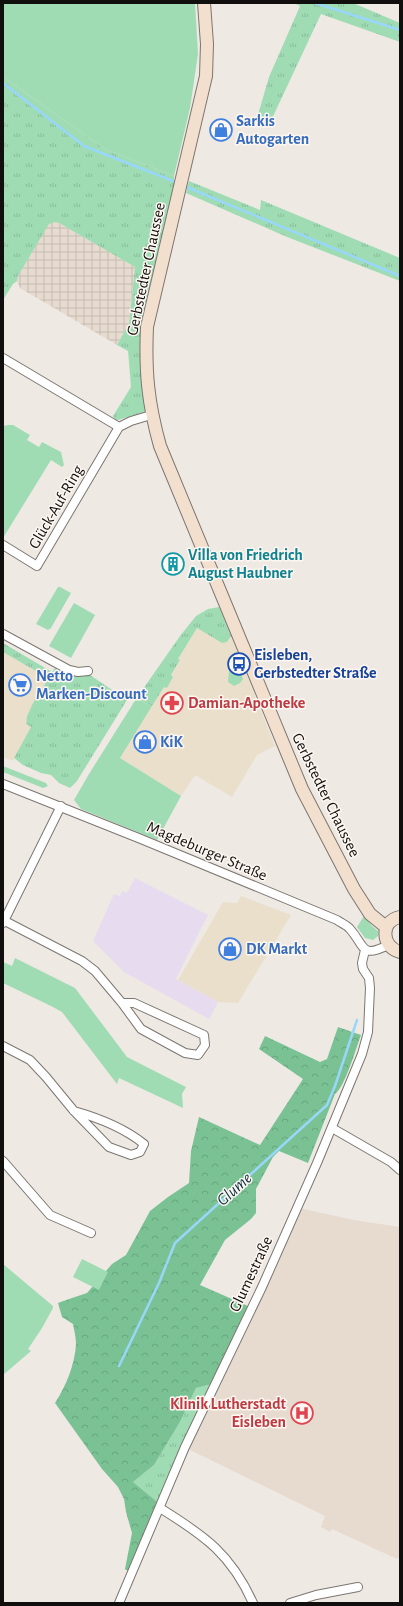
<svg xmlns="http://www.w3.org/2000/svg" width="403" height="1606" font-family="'Alegreya Sans',sans-serif">
  <defs>
    <pattern id="industrial-grid" width="8" height="8" patternUnits="userSpaceOnUse"><rect width="8" height="8" fill="#e7dbd0"/><path d="M0 4h8M4 0v8" fill="none" stroke="#c5bbb1"/></pattern>
    <pattern id="grass-tufts" width="24" height="20" patternUnits="userSpaceOnUse"><rect width="24" height="20" fill="#9fdcb4"/><path d="M3 7l-1-3M5 7V3M7 7l1-3M15 17l-1-3M17 17v-4M19 17l1-3" fill="none" stroke="#88bc9a"/></pattern>
    <pattern id="forest-crowns" width="20" height="18" patternUnits="userSpaceOnUse"><rect width="20" height="18" fill="#7ac294"/><path d="M2 6a3 3 0 1 1 6 0M12 15a3 3 0 1 1 6 0" fill="none" stroke="#68a67e"/></pattern>
  </defs>
  <rect width="100%" height="100%" fill="#efe9e4"/>
  <g fill="#eadfcb">
    <polygon points="197,628 227,642 231,636 275,746 257,755 232,797 195,775 181,796 120,758 164,686 167,688 173,677 171,676 180,661 178,659"/>
    <polygon points="3,652 48,678 39,696 37,695 27,716 26,724 31,727 13,761 3,757"/>
    <polygon points="241,896 291,915 238,1003 218,1002 178,980 223,902 237,903"/>
  </g>
  <polygon fill="url(#industrial-grid)" points="55,222 59,223 135,267 129,323 117,345 20,288 17,281 18,276 49,223"/>
  <polygon fill="#e7dbef" points="135,878 208,915 176,979 218,1002 209,1019 124,972 93,941 114,894 120,896 122,891 127,893"/>
  <polygon fill="#e7dbd0" points="299,1208 354,1220 400,1227 400,1557 397,1559 332,1529 330,1532 321,1527 325,1516 188,1449"/>
  <g fill="url(#grass-tufts)">
    <polygon points="294,3 353,3 400,23 400,42 321,14 269,125 257,118 269,77 300,6"/>
    <polygon points="3,77 105,149 174,176 174,187 176,187 144,324 147,407 145,412 118,420 115,420 113,416 131,387 128,351 117,345 129,323 135,267 59,223 55,222 49,224 18,276 17,281 13,284 3,300"/>
    <polygon points="189,181 260,210 261,200 400,258 400,281 287,237 186,193"/>
    <polygon points="219,607 231,636 227,642 222,643 197,628 178,659 180,660 171,675 173,677 167,688 164,687 152,706 136,699 180,636 196,616 208,609"/>
    <polygon points="3,643 52,672 55,668 66,674 75,676 90,675 127,700 77,781 70,788 59,783 51,775 41,773 23,765 14,758 31,727 26,724 27,716 37,695 39,696 48,678 3,652"/>
    <polygon points="212,1384 160,1504 133,1482 154,1465 180,1422 196,1388"/>
  </g>
  <path fill="url(#forest-crowns)" d="M338,1027L361,1035C356,1048 345,1087 335,1094L308,1163L279,1151L273,1157L256,1189V1213L251,1219L225,1240L200,1285L248,1306L212,1384L196,1388L180,1422L154,1465L133,1482L160,1504L130,1572L125,1569L132,1533L126,1512L124,1499L118,1487L102,1469L55,1403C66,1386 75,1364 76,1344C76,1337 74,1330 73,1324L62,1317L58,1303L69,1299L87,1293L112,1264L126,1255L150,1211L168,1197L189,1183L191,1151L199,1117L260,1145L303,1079L259,1049L265,1036L320,1062L327,1059Z"/>
  <g fill="#9fdcb4">
    <polygon points="3,3 195,3 198,54 190,108 174,176 105,149 3,77"/>
    <polygon points="8,425 13,425 30,435 27,440 39,447 42,442 61,452 64,465 62,467 51,460 3,538 3,426"/>
    <polygon points="58,587 60,587 71,593 51,628 48,630 36,624"/>
    <polygon points="74,603 95,615 71,658 49,646"/>
    <polygon points="234,658 243,679 240,683 234,686 228,682 230,662"/>
    <polygon points="136,699 152,706 120,758 181,796 157,840 81,809 74,800 89,774"/>
    <polygon points="3,766 46,783 48,786 43,788 3,772"/>
    <polygon points="364,916 372,926 378,931 378,936 373,940 365,938 357,927"/>
    <polygon points="15,958 75,988 127,1057 186,1087 182,1094 183,1108 119,1078 117,1084 62,1012 51,1006 3,983 3,962 12,966"/>
    <polygon points="82,1259 108,1272 99,1290 73,1277"/>
    <polygon points="3,1264 53,1306 53,1308 42,1328 28,1349 31,1351 3,1375"/>
  </g>
  <g fill="none" stroke-linecap="round" stroke-linejoin="round">
    <g stroke="#98d7f9" stroke-width="2.5">
      <polyline points="315,3 400,30"/>
      <polyline points="3,83 84,146 178,183"/>
      <polyline points="184,186 400,276"/>
      <polyline points="119,1366 159,1283 175,1243 327,1105 335,1086 357,1020"/>
    </g>
    <g stroke="#7c7671" stroke-width="10">
      <g id="street">
        <polyline points="3,358 119,427"/>
        <polyline points="3,545 37,566 119,427 131,421 151,415"/>
        <polyline points="3,634 69,670 78,672 88,671"/>
        <path d="M3,784L141,839L337,920C341,923 347,925 350,929C365,946 361,959 388,945"/>
        <polyline points="3,920 82,961 95,971 122,1003 141,1029 185,1053 198,1055 205,1045 204,1035 134,1003 122,1003"/>
        <polyline points="3,923 61,806"/>
        <path d="M3,1046L30,1060L46,1077L74,1111L109,1147L131,1155L140,1152L144,1144C123,1127 99,1118 74,1111"/>
        <polyline points="332,1128 391,1162 400,1170"/>
        <polyline points="3,1161 50,1215 91,1233"/>
        <path d="M160,1508C205,1536 231,1554 253,1603"/>
        <polyline points="119,1603 185,1447 262,1287 317,1163 362,1054 368,1032 370,988 369,978 363,969 362,963 365,950"/>
        <polyline points="290,1603 316,1595 358,1587"/>
      </g>
    </g>
    <g stroke="#7c7671" stroke-width="14">
      <g id="secondary">
        <path d="M204,3L207,44L206,76L147,327C145,372 148,403 160,446L302,789L354,889L370,914L386,927"/>
        <path d="M400,917C380,921 381,947 400,952"/>
      </g>
    </g>
    <use href="#street" stroke="#fff" stroke-width="8"/>
    <use href="#secondary" stroke="#f2dfce" stroke-width="12"/>
  </g>
  <defs>
    <g id="shop-ring" transform="scale(1.15)"><circle r="9.5" fill="#fdf6f1" stroke="#3f7fe0" stroke-width="1.5"/><path d="M-5-2.5h2.3a2.7 3.5 0 0 1 5.4 0H5L5.5 6h-11ZM-1.5-2.5h3a1.5 2.3 0 0 0-3 0Z" fill="#3f7fe0"/></g>
    <g id="building-ring" transform="scale(1.15)"><circle r="9.5" fill="#fdf6f1" stroke="#0f9aa8" stroke-width="1.5"/><path d="M-4-6H4V6H1V3H-1V6H-4ZM-2.5-4.3h1.7v1.8h-1.7ZM.8-4.3h1.7v1.8H.8ZM-2.5-1h1.7V.8h-1.7ZM.8-1h1.7V.8H.8Z" fill="#0f9aa8"/></g>
    <g id="bus-ring" transform="scale(1.15)"><circle r="9.5" fill="#fdf6f1" stroke="#1a4fb4" stroke-width="1.5"/><path d="M-5-6H5V4H4V6H2V4H-2V6H-4V4H-5ZM-3.5-4V0h7V-4ZM-3.5 1.2v1.5H-2V1.2ZM2 1.2v1.5H3.5V1.2Z" fill="#1a4fb4"/></g>
    <g id="supermarket-ring" transform="scale(1.15)"><circle r="9.5" fill="#fdf6f1" stroke="#3f7fe0" stroke-width="1.5"/><path d="M-6-5.5h2.5l.6 2H6L4.5 2H-2.5L-4.4-4H-6ZM-1.5 3.2a1.3 1.3 0 1 0 .1 0ZM3 3.2a1.3 1.3 0 1 0 .1 0Z" fill="#3f7fe0"/></g>
    <g id="pharmacy-ring" transform="scale(1.15)"><circle r="9.5" fill="#fdf6f1" stroke="#e0444e" stroke-width="1.5"/><path d="M-2-6h4v4h4v4h-4v4h-4v-4h-4v-4h4Z" fill="#e0444e"/></g>
    <g id="hospital-ring" transform="scale(1.15)"><circle r="9.5" fill="#fdf6f1" stroke="#e0444e" stroke-width="1.5"/><path d="M-5-5h3v3.5h4V-5h3V5h-3V1.5h-4V5h-3Z" fill="#e0444e"/></g>
  </defs>
  <g fill-rule="evenodd">
    <use href="#shop-ring" x="221" y="130"/>
    <use href="#building-ring" x="173" y="564"/>
    <use href="#bus-ring" x="239" y="664"/>
    <use href="#supermarket-ring" x="20" y="685"/>
    <use href="#pharmacy-ring" x="172" y="703"/>
    <use href="#shop-ring" x="145" y="742"/>
    <use href="#shop-ring" x="230" y="949"/>
    <use href="#hospital-ring" x="302" y="1413"/>
  </g>
  <g text-anchor="middle" dominant-baseline="central" stroke-width="3" stroke-linejoin="round" paint-order="stroke">
    <g font-size="16" font-weight="bold" fill="#366cbe" stroke="#fdf6f1" text-anchor="start">
      <text x="236" y="121">Sarkis<tspan x="236" dy="18">Autogarten</tspan></text>
      <text x="36" y="676">Netto<tspan x="36" dy="18">Marken-Discount</tspan></text>
      <text x="160" y="742">KiK</text>
      <text x="246" y="949">DK Markt</text>
    </g>
    <g font-size="16" fill="#110f0d" stroke="#fdf6f1">
      <text transform="translate(146 269) rotate(-78)">Gerbstedter Chaussee</text>
      <text transform="translate(56 507) rotate(-60)">Glück-Auf-Ring</text>
      <text transform="translate(326 795) rotate(64)">Gerbstedter Chaussee</text>
      <text transform="translate(207 851) rotate(23)">Magdeburger Straße</text>
      <text transform="translate(251 1274) rotate(-65)">Glumestraße</text>
    </g>
    <g font-size="16" font-weight="bold" fill="#0d838f" stroke="#fdf6f1" text-anchor="start">
      <text x="188" y="555">Villa von Friedrich<tspan x="188" dy="18">August Haubner</tspan></text>
    </g>
    <g font-size="16" font-weight="bold" fill="#164399" stroke="#fdf6f1" text-anchor="start">
      <text x="254" y="655">Eisleben,<tspan x="254" dy="18">Gerbstedter Straße</tspan></text>
    </g>
    <g font-size="16" font-weight="bold" fill="#be3a42" stroke="#fdf6f1" text-anchor="start">
      <text x="188" y="703">Damian-Apotheke</text>
      <text x="286" y="1404" text-anchor="end">Klinik Lutherstadt<tspan x="286" dy="18">Eisleben</tspan></text>
    </g>
    <g font-size="17" font-style="italic" fill="#0b3042" stroke="#fdf6f1">
      <text transform="translate(234 1189) rotate(-42)">Glume</text>
    </g>
  </g>
  <rect width="403" height="1606" fill="none" stroke="#110f0d" stroke-width="8"/>
</svg>
